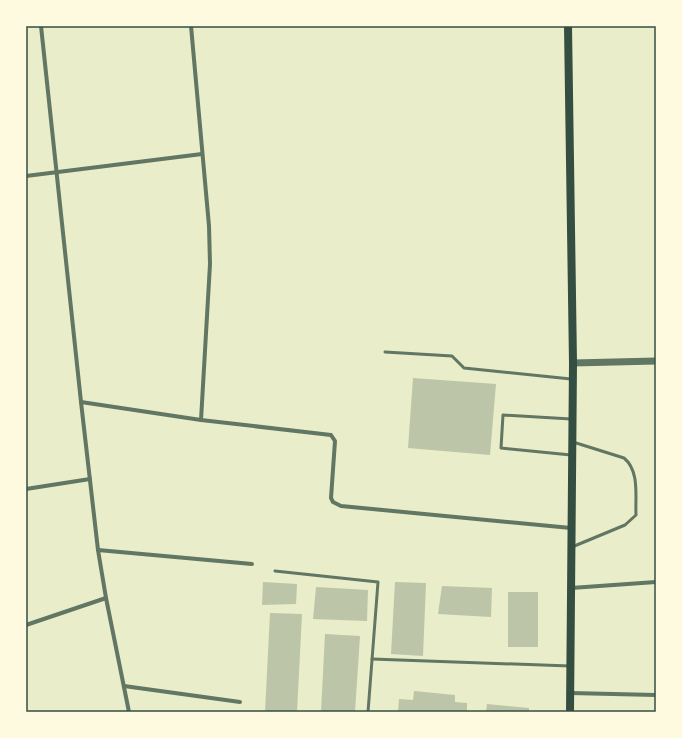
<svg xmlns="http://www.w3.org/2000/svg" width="682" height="738" font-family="'Alegreya Sans',sans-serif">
  <rect width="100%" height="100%" fill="#e9edc9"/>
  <g fill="#bcc5a7">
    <polygon points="413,378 496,384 490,455 408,448"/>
    <polygon points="263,582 297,584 296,604 262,605"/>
    <polygon points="395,582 426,583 423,656 391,654"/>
    <polygon points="442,586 492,588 491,617 438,614"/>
    <polygon points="316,587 368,590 367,621 313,619"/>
    <rect x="508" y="592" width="30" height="55"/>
    <polygon points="270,613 302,614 297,712 265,712"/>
    <polygon points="325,634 360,636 355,712 321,712"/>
    <polygon points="414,691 455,695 455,702 467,703 467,712 398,712 399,699 413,700"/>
    <polygon points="487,704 529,708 529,712 486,712"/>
  </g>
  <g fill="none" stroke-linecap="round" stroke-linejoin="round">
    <g stroke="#617663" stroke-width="3">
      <polyline points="385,352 452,356 464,368 571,379"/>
      <polyline points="571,419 503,415 501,448 571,455"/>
      <path d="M572,547L625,525L636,515C635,497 640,471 624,458L573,442"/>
      <polyline points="275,571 378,582 368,712"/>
      <polyline points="372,659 570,666"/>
    </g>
    <g stroke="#617663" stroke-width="4">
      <polyline points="41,26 81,402 98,550 106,598 129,712"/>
      <polyline points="191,26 209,226 210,264 201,420"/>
      <polyline points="26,176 202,154"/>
      <polyline points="81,402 201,420 331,435 335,441 331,498 333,502 341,506 571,528"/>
      <polyline points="26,489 90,479"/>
      <polyline points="98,550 252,564"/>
      <polyline points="571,588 656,582"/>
      <polyline points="26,625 106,598"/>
      <polyline points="124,686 240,702"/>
      <polyline points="570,693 656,695"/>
    </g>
    <polyline stroke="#617663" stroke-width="7" points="573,363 656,361"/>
    <polyline stroke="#344e41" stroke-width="8" points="568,26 573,363 570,712"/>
  </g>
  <rect width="682" height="738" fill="none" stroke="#fefae0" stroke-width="54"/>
  <rect x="27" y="27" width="628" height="684" fill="none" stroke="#344e41" stroke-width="1.5"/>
</svg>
